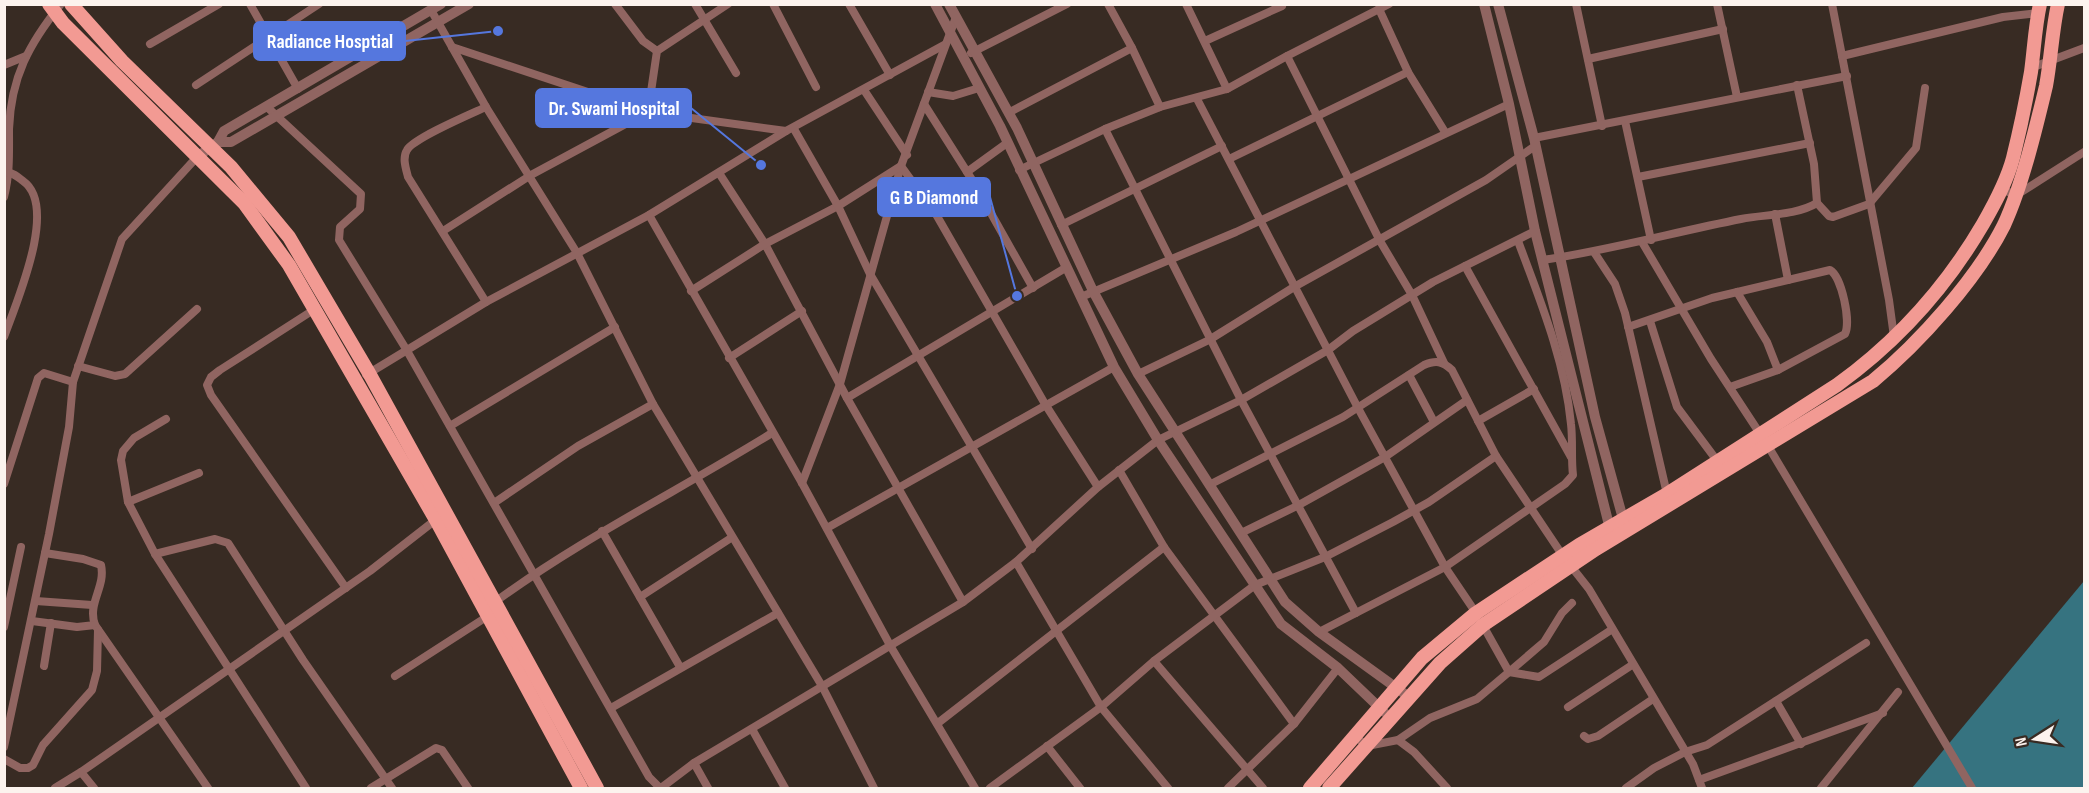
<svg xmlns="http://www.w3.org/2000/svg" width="2089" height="793" font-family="'Sofia Sans Condensed',sans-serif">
  <rect width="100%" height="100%" fill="#382b23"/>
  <polygon fill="#367380" points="2084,581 2084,786 2082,788 1912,788"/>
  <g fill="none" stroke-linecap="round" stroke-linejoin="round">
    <g stroke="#906561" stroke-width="8">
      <polyline points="250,4 298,89"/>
      <polyline points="615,4 643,41 657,51"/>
      <polyline points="695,4 736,73"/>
      <polyline points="773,4 816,87"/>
      <polyline points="849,4 890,75"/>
      <polyline points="1186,4 1227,89"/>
      <polyline points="1576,4 1602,126"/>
      <polyline points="1717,4 1737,97"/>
      <polyline points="1832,4 1889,300 1894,337"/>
      <polyline points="1379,9 1408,72 1445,132"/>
      <polyline points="431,10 486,107 577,253 653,404 822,686 874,788"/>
      <polyline points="1205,41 1282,6"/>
      <polyline points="150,44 219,4"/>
      <polyline points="452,47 648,112 786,131"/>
      <polyline points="1132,48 1160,107"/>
      <polyline points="971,53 1067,4"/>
      <polyline points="1287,56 1380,241 1412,295 1444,363"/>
      <polyline points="1842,56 2003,17 2038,13"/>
      <polyline points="1588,59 1723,29"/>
      <polyline points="4,65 26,56"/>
      <polyline points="2031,68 2084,48"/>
      <polyline points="196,85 319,4"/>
      <polyline points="864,90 907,155"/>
      <polyline points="928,92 953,96 979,88"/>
      <polyline points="1197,99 1358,408 1445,567 1476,613 1509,672 1477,699 1430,718 1398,740"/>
      <polyline points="924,104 974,183 1033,288"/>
      <polyline points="267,107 361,194 360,209 340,227 339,240 406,349 649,777 660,788"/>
      <path d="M486,107C471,114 414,138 407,150C402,158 406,169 408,177L486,302"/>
      <polyline points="1008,113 1132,48 1108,4"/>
      <polyline points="1625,121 1651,240"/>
      <polyline points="1105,129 1241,400 1356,613"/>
      <polyline points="1534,138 1847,76"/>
      <polyline points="1229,159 1408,72"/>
      <polyline points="1019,170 1105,129 1160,107 1227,89 1287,56 1389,4"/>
      <polyline points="967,172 1007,143"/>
      <polyline points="719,173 765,244 847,398 963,602"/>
      <polyline points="1638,177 1810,143"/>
      <polyline points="2002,188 2015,196 2084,152"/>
      <path d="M4,197C10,174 9,153 9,129C11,77 29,44 61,4"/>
      <polyline points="1817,203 1829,216 1833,217 1869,204 1916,148 1925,88"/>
      <polyline points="1775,214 1788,280"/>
      <polyline points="649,215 802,483 891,647 975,788"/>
      <polyline points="1061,225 1222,146"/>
      <polyline points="443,231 531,175 648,112 657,51 728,4"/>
      <polyline points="1642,242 1711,359 1768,446 1972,788"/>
      <polyline points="1594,252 1615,284 1625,313 1667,494"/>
      <path d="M1543,260C1610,250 1675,232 1741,219C1766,214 1795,216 1817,203L1814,164L1797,85"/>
      <polyline points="1465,266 1571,457"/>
      <polyline points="691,291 765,244 838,206 794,129"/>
      <polyline points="1081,297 1236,232 1509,104"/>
      <polyline points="315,309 220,370 211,377 207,385 211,395 346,588"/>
      <polyline points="1650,321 1677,407 1718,462"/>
      <path d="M1628,327L1712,298L1830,270C1842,277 1851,322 1845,334L1778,370"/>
      <path d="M4,337C16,303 59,206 23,181C18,177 14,173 8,173"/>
      <polyline points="729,358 802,311"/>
      <polyline points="78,366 115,376 125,374 197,309"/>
      <polyline points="1138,374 1209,340 1294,287 1486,180 1535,146"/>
      <polyline points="366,375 486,302 649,215 786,131 944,45"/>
      <polyline points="1409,375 1434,422"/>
      <polyline points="1730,387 1778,370 1767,342 1737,292"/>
      <polyline points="847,398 1067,267"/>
      <polyline points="166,419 134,438 123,451 121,460 128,502 155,554 306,788"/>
      <polyline points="1478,421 1534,389"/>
      <polyline points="450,426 615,327"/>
      <polyline points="1119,470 1164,547 1294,724"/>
      <polyline points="802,483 840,384 901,166 956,17"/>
      <polyline points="4,484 38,378 44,373 73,382"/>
      <path d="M1209,485L1343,417L1424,365C1436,360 1442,361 1452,370L1496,456L1563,556L1589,589L1693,764L1702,788"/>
      <polyline points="128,502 199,473"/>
      <polyline points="494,503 578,446 653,404"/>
      <polyline points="827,528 1114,367"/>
      <polyline points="602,531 680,667"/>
      <polyline points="1241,533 1297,506 1385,457 1467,400"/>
      <polyline points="1032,549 870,274 838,206 901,166 937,216 1045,404 1098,487"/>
      <path d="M45,553L83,559L101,565C106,587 87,603 95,625L208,788"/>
      <polyline points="155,554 215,539 228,543 303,660 392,788"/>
      <polyline points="1016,562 1101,707 1168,788"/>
      <polyline points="640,597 731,538"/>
      <polyline points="36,601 92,605"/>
      <path d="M495,602C582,538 680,490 772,433"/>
      <polyline points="32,621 77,627 95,625"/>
      <polyline points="4,627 21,547"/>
      <path d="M1319,632L1445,567L1565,484L1573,475C1571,459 1573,441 1571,424C1565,361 1540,300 1518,241"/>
      <polyline points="1154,661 1263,788"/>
      <polyline points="44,666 51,623"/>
      <polyline points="1509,672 1539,677 1611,630"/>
      <polyline points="1509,672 1544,642 1562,613 1572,603"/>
      <polyline points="395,676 488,616"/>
      <polyline points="1776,701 1801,744"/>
      <polyline points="1568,707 1632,665"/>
      <polyline points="611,708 778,613"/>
      <polyline points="938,723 1164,547"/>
      <polyline points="752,729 785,788"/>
      <polyline points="1584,736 1588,739 1598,736 1653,699"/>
      <polyline points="1356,737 1367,746 1398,740 1414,752 1447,788"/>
      <polyline points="1047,746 1080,788"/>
      <polyline points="4,747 49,534 69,427 73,382 122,239 197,157"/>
      <polyline points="4,759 20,768 28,768 33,765 43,745 92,690 97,671 98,630"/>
      <polyline points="694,763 708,788"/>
      <polyline points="1699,780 1883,713"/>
      <polyline points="55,788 81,772"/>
      <polyline points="94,788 81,772 370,571 438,518"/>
      <polyline points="371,788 436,748 442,750 468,788"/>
      <polyline points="661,788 694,763 963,602 1016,562 1098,487 1158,440 1241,400 1328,350 1353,331 1433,282 1535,231"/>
      <polyline points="990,788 1101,707 1154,661 1255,585 1325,557 1393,522 1429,502 1496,456"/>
      <polyline points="1228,788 1294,724 1338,668"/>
      <polyline points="1626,788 1654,768 1685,752 1707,745 1866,643"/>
      <polyline points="1821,788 1898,692"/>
    </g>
    <g stroke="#906561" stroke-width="10">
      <polyline points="935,4 1000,126 1114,367 1158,440 1281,624 1338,668 1384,712"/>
      <polyline points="949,4 1017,128 1093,291 1138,374 1285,602 1319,632 1409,697"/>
      <polyline points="1484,4 1509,104 1535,231 1611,533"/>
      <polyline points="1498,4 1534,138 1595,417 1625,526"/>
      <polyline points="218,142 231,142 469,4"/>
      <polyline points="197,157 218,142 224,131 441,4"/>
    </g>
    <g stroke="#f29a93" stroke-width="14">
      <polyline points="49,4 63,23 244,203 289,265 436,520 581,788"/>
      <polyline points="71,4 122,61 231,167 289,237 369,373 597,788"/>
      <path d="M1310,788L1422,658L1476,613L1579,545L1667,494L1837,385C1898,341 1945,289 1983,224C1995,203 2007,181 2013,158C2020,130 2026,101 2031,72C2034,50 2035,27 2040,4"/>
      <path d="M1329,788L1440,663L1483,625L1596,549L1873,381C1919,343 1977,279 2004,225C2022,186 2036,128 2046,86C2051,59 2052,31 2058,4"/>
    </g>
  </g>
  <path fill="none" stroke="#5577de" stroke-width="2" d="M498 31L405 41M761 165L691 108M1017 296L990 197"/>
  <g fill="#5577de" stroke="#382b23" stroke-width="2">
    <circle cx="498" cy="31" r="6"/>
    <circle cx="761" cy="165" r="6"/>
    <circle cx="1017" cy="296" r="6"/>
  </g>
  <g fill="#5577de" stroke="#5577de" stroke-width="2">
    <rect x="254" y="22" width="151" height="38" rx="6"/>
    <rect x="536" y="89" width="155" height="38" rx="6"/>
    <rect x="878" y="178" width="112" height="38" rx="6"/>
  </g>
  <g font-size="20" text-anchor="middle" font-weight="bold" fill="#fff">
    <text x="330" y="48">Radiance Hosptial</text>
    <text x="614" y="115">Dr. Swami Hospital</text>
    <text x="934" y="204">G B Diamond</text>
  </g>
  <rect width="2089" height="793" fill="none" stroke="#fcf3ee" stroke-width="12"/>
  <g transform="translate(2035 739) rotate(258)" stroke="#382b23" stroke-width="4.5" paint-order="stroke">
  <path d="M0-4.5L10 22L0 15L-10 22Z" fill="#fcf3ee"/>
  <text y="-9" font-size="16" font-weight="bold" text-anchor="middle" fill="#fcf3ee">N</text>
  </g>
</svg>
